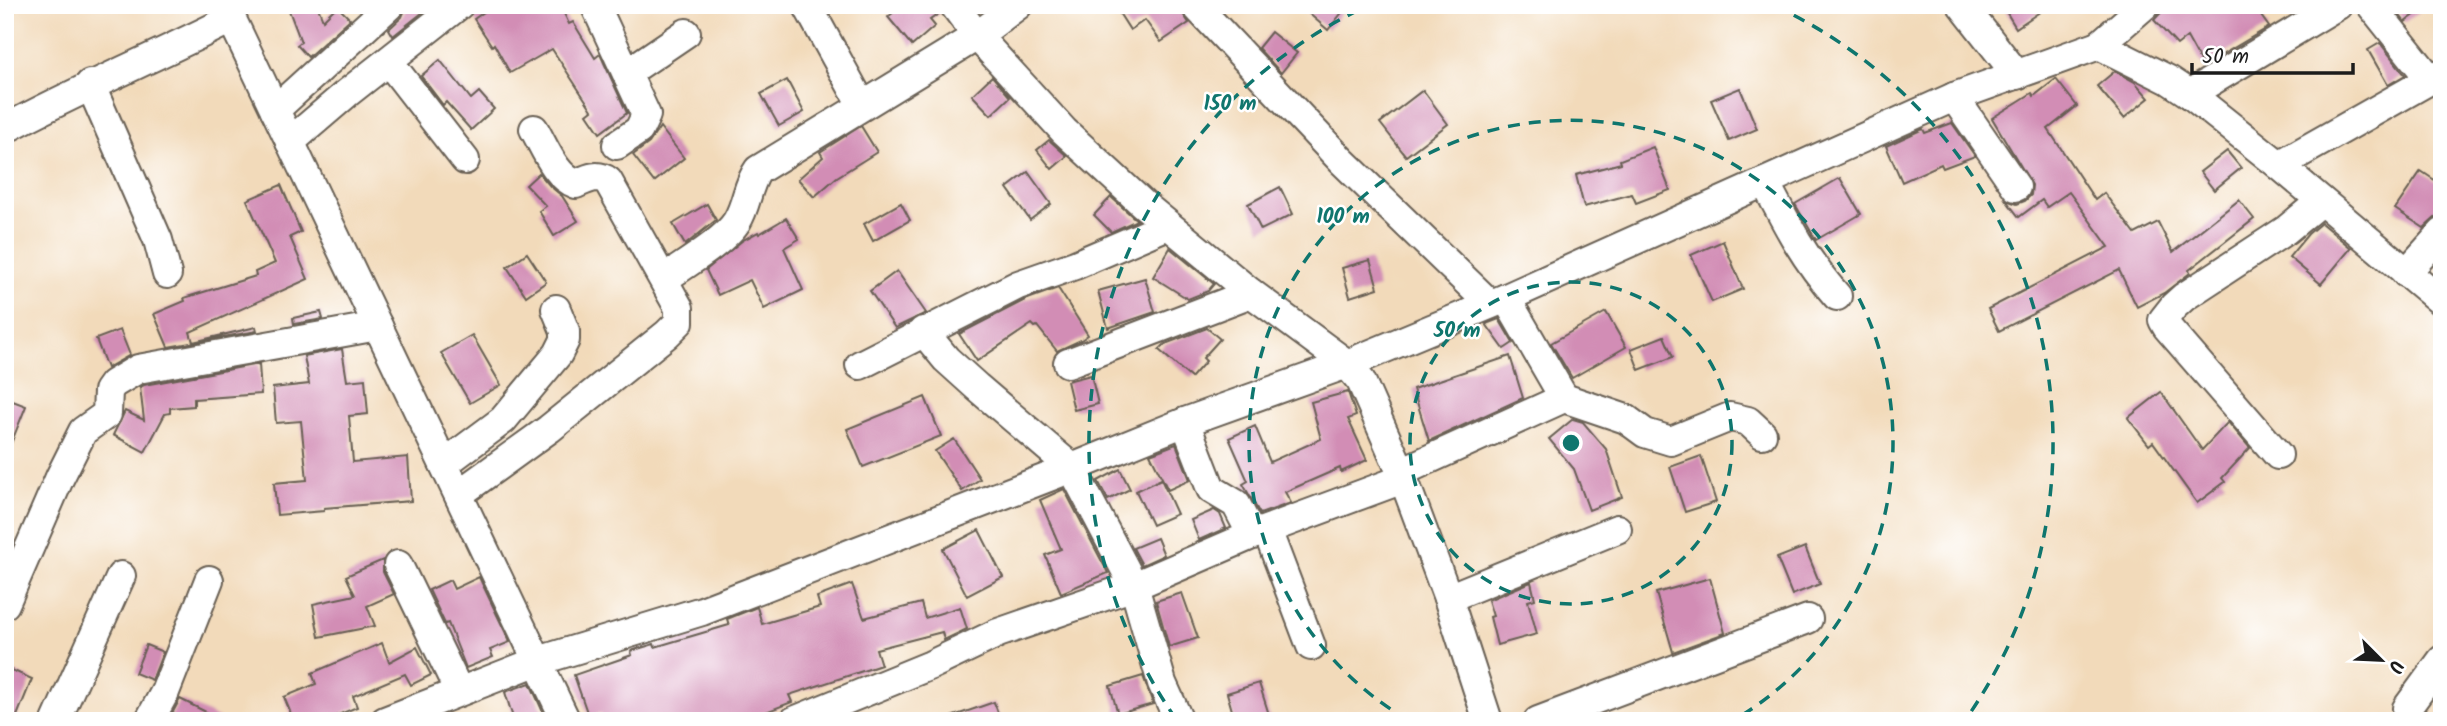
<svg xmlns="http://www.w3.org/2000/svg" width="2447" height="726" font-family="Kalam,sans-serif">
  <rect width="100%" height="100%" fill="#fff"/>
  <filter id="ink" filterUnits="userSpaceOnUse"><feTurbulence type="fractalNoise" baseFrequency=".0143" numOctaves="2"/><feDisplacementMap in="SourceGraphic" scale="14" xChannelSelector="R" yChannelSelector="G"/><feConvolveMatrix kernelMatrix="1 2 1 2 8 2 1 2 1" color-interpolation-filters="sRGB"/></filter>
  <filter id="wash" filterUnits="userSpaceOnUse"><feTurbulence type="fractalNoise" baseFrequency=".00686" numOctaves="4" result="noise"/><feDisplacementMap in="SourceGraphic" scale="28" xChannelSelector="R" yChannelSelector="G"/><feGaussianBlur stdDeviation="1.57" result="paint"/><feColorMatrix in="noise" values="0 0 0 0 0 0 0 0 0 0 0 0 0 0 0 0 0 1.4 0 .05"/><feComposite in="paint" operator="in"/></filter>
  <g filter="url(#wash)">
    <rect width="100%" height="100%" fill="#f2daba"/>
    <g id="blocks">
      <g fill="#d28db5">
        <polygon points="287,5 317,5 323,20 337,6 350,19 308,57 297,45 301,42"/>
        <polygon points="407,5 432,5 393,36 389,29 402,17"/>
        <polygon points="494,5 560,5 569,24 573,22 595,58 600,54 627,113 600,133 587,114 592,110 552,49 510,73 494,44 492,46 474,19"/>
        <polygon points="902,5 938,5 940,13 930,20 935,26 912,46 888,17"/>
        <polygon points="1114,5 1177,5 1189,23 1161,42 1145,20 1130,30"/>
        <polygon points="1299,5 1348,5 1328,30"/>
        <polygon points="2002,5 2050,5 2016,28"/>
        <polygon points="2168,5 2253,5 2269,27 2203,66 2187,37 2177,45 2154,20"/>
        <polygon points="2392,5 2428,5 2405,22"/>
        <polygon points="1271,32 1297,53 1281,73 1258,48"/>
        <polygon points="2380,43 2405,75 2388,85 2368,50"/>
        <polygon points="440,60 471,99 479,92 494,109 471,130 446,102 443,105 421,76"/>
        <polygon points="2115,71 2135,82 2149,98 2124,118 2097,86"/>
        <polygon points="992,76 1010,97 991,115 972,95"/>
        <polygon points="2056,79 2077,106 2048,129 2095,200 2104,193 2135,234 2158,222 2173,252 2239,200 2254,219 2189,270 2190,273 2164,293 2137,307 2119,270 1999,331 1988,309 2109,247 2069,192 2047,207 2042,200 2019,217 2006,200 2017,204 2025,201 2031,195 2032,185 1992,118 2032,93 2034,96"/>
        <polygon points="787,80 804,112 779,126 761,94"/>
        <polygon points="1740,88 1757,129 1729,141 1711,100"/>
        <polygon points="1423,90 1448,124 1406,156 1380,123"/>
        <polygon points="1952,123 1975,156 1943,168 1941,164 1902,182 1886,146 1923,129 1925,133"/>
        <polygon points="861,126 877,152 837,177 814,197 798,179 823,157 820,152"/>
        <polygon points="660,127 684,158 654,182 633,155 649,143"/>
        <polygon points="1049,140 1067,156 1052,169 1037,150"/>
        <polygon points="1653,147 1670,190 1636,203 1632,194 1584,207 1576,175 1621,163 1620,160"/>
        <polygon points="2227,151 2241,168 2214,190 2200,172"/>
        <polygon points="2421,171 2442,185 2442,217 2436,217 2424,228 2395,209"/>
        <polygon points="1028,172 1051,204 1030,220 1007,188"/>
        <polygon points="539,173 550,186 562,196 578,221 554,236 539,211 546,206 526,185"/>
        <polygon points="1840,178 1861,214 1816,240 1795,204"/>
        <polygon points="281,185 301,232 290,237 308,279 190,332 193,342 256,327 257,331 168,347 154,314 185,301 184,298 256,276 255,272 275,263 247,200"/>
        <polygon points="1280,187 1293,214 1261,230 1248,204"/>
        <polygon points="1111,197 1132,216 1137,220 1111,232 1094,215"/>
        <polygon points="901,203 910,220 873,241 864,224"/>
        <polygon points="707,204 716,220 685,245 673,224"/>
        <polygon points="786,218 799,239 784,248 803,290 764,309 750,280 718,295 706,270 743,240 758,232 759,234"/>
        <polygon points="2321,223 2351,248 2321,284 2289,257 2308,234"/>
        <polygon points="1723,241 1743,289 1712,302 1691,255"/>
        <polygon points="1170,248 1214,284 1208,291 1188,299 1153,277"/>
        <polygon points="527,253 546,282 526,296 507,267"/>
        <polygon points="1370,260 1378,288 1350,297 1342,268"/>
        <polygon points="897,271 926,313 895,328 870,291"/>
        <polygon points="1145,278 1155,312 1108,328 1098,291"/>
        <polygon points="1058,288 1088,335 1081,340 1057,351 1037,326 1035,327 1032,324 977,361 959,334 1025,300"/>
        <polygon points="321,312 323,319 294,324 293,318"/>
        <polygon points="1606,312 1626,347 1572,378 1551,343"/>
        <polygon points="1499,319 1513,343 1504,349 1486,324"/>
        <polygon points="1207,328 1220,339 1203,358 1206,361 1191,378 1159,350 1165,344"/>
        <polygon points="120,330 130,355 107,368 96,339"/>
        <polygon points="472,335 501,385 470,403 441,353"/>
        <polygon points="1664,336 1673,357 1639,370 1631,349"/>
        <polygon points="342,349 347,381 365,379 368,414 349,416 353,462 408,457 411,501 324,508 324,511 277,515 274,483 307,480 301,421 276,423 273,388 309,384 304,356"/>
        <polygon points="1510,356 1523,398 1429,441 1413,389"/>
        <polygon points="259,364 261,394 194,399 194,406 170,408 170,413 165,414 145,452 113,435 125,411 144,420 140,387 144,385"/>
        <polygon points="1091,375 1098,404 1074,410 1067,381"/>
        <polygon points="1348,392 1356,416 1348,419 1367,460 1341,472 1340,468 1285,492 1291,503 1260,514 1243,484 1248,481 1229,438 1255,426 1270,462 1321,439 1311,402"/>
        <polygon points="2161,392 2202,450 2228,422 2250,448 2222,478 2225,482 2197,503 2153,442 2149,445 2128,418"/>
        <polygon points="925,397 941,436 863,467 847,429"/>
        <polygon points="5,398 26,406 6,456 5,456"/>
        <polygon points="1573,419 1583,422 1606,449 1622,497 1589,510 1574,469 1549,439"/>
        <polygon points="954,439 980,479 962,491 935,451"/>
        <polygon points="1176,444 1190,480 1168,490 1150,454"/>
        <polygon points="1701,456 1716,502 1685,512 1670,467"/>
        <polygon points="1120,469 1130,489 1108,500 1098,481"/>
        <polygon points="1161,479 1177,514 1152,525 1136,491"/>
        <polygon points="1064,489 1108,573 1061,593 1045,555 1061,549 1040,500"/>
        <polygon points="1214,510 1220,514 1226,528 1199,540 1191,520"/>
        <polygon points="979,530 1003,577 967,596 943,549"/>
        <polygon points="1157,538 1164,555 1142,565 1133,548"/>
        <polygon points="1805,547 1820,584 1792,595 1777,558"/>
        <polygon points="383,560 383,572 394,594 367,606 375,626 319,637 313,604 355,595 346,576"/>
        <polygon points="479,577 510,642 490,650 493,657 466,668 448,623 445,624 429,590 450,580 454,589"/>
        <polygon points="1710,578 1725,633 1673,652 1656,593"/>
        <polygon points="1531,582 1535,599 1528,601 1537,634 1497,645 1490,617 1493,616 1488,600"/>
        <polygon points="852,584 864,618 921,603 925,618 960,607 967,629 944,640 942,632 876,649 881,665 789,695 792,702 750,718 734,721 604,721 601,713 589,718 574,675 632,655 631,651 654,644 655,647 729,625 727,619 757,607 762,624 820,607 817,597"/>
        <polygon points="1182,593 1198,638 1169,647 1156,601"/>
        <polygon points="382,643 389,662 417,647 431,675 411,685 405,674 353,696 357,707 324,721 294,721 284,697 316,684 312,673"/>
        <polygon points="146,645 163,652 152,680 135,673"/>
        <polygon points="5,667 32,679 15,721 5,721"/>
        <polygon points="1143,676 1153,704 1118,714 1110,686"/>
        <polygon points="530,683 547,721 514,721 505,692"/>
        <polygon points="1259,683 1271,721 1235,721 1227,693"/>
        <polygon points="180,699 224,721 168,721"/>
        <polygon points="994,702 1001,721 948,721 948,718"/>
      </g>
    </g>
  </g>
  <g filter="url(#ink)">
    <use href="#blocks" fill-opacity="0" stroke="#675e53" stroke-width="2"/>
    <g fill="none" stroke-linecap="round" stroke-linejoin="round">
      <g stroke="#675e53" stroke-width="32">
        <g id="minor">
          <polyline points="225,5 566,721"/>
          <polyline points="595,5 646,115 639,130 617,145"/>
          <polyline points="807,5 862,105"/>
          <polyline points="1018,5 977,36 1064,131 1143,204 1251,293 1347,364 1361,381 1401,472 1448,598 1488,721"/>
          <polyline points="1195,5 1342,161 1490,304"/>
          <polyline points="1962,5 2017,75"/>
          <polyline points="2371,5 2430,79"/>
          <polyline points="2099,45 2145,5"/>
          <polyline points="389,62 465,160"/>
          <polyline points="627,73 686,33"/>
          <polyline points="90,84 158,240 167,274"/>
          <polyline points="2190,94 2338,5"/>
          <polyline points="1954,97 2016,187"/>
          <polyline points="275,110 390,5"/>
          <path d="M5,129C79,89 156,57 231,19"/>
          <polyline points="290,142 346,94 459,5"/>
          <polyline points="2279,165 2442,73"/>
          <path d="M1765,182C1787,225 1805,260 1837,296"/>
          <polyline points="2406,273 2442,233"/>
          <path d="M664,279C684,265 726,240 737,221C747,205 747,185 758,170L977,36L954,5"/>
          <polyline points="1506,298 1564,398 1626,419 1645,433 1671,441 1730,417 1748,421 1762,434"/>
          <polyline points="923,331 946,359 977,387 1072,468 1134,586 1162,683 1179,721"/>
          <polyline points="1068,363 1251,293"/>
          <polyline points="860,365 1018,285 1075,265 1168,225"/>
          <polyline points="1185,422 1211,489 1236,504 1252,535"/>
          <polyline points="2278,455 2167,327 2163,320 2174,306 2184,297 2286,230 2321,201"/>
          <polyline points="444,464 503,420 558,354 565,340 565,331 556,309"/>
          <polyline points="1401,472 1564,398"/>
          <path d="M459,494L549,429L667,334L679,322V308L608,181C597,173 587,179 576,184C555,176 545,148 534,129"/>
          <polyline points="1267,530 1311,646"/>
          <polyline points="398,565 459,691"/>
          <polyline points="1448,598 1617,529"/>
          <polyline points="5,604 60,477 83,431 107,414 108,391 113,384 138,369 378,326"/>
          <polyline points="2407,708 2442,660"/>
          <polyline points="56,721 121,576"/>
          <polyline points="149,721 165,692 209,580"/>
          <polyline points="385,721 538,661 702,611 1072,468 1185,422 1347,364 1506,298 1954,97 2099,45 2169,80 2190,94 2279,165 2442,302"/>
          <polyline points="794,721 931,665 998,633 1134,586 1252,535 1403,479"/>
          <polyline points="1538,721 1808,619"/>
        </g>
      </g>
      <use href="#minor" stroke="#fff" stroke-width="28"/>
    </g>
  </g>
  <g fill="none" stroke="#0f766e" stroke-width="3.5" stroke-dasharray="12 9">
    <circle cx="1571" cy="443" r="161"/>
    <path d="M1408 720A322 322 0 1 1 1734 720"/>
    <path d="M1176 719A482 482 0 0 1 1367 6M1775 6A482 482 0 0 1 1966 719"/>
  </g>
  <circle cx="1571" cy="443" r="10" fill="#0f766e" stroke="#fff" stroke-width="3.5"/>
  <g font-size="21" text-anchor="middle" font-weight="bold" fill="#0f766e" stroke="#fff" stroke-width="5" stroke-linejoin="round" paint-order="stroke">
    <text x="1230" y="110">150 m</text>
    <text x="1343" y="223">100 m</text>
    <text x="1457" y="337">50 m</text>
  </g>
  <rect width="2447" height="726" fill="none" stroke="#fff" stroke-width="28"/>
  <g transform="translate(2381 660) rotate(114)" stroke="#ffffff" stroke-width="5" paint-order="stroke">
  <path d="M0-5L12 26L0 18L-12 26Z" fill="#1c1c1c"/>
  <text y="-10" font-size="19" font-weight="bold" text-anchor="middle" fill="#1c1c1c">U</text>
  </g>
  <path d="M2192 63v10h161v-10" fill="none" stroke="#1c1c1c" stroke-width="3.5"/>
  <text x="2202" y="63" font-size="21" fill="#1c1c1c" stroke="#ffffff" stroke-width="5" paint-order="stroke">50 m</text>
</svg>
